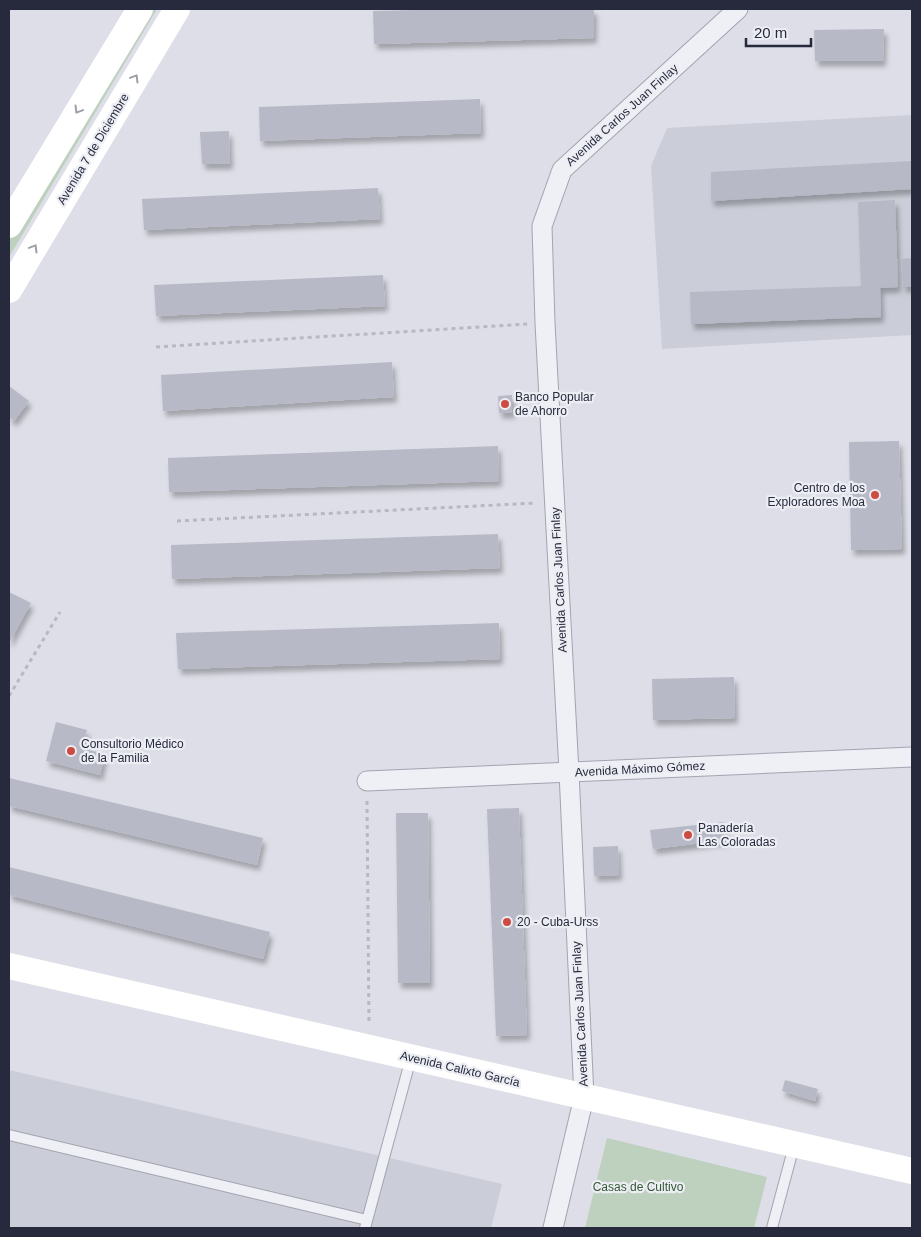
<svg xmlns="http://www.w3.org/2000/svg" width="921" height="1237" font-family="Helvetica,sans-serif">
  <defs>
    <filter id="shadow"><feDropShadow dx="3" dy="5.5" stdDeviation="2.5" flood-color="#0004"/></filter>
  </defs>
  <rect width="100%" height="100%" fill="#dddee7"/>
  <g fill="#cbcdd8">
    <polygon points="912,115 912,335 662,349 651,166 667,128"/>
    <polygon points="9,1070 502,1184 491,1228 9,1228"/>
  </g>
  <g fill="#bed0be">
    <polygon points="144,9 157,9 9,257 9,236"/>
    <polygon points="607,1138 767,1177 754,1228 585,1228"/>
  </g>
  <g fill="#b7b9c6" filter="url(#shadow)">
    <polygon points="456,9 594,9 594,38 374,44 373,11"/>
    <polygon points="884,29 883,61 815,61 814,30"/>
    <polygon points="480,99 481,133 260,141 259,107"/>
    <polygon points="229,131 230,164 202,164 200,132"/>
    <polygon points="912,161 912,189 711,201 711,172"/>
    <polygon points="378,188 380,219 144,230 142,199"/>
    <polygon points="895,200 898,287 880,288 881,317 691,324 690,292 861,286 858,202"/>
    <polygon points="912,258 912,287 903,287 901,259"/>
    <polygon points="383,275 385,306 156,316 154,285"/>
    <polygon points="392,362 394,397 163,411 161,375"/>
    <polygon points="9,386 29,401 14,421 9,417"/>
    <polygon points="512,395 512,413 499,413 498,396"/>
    <polygon points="899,441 902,549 851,550 849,442"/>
    <polygon points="498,446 499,481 169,492 168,458"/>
    <polygon points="498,534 500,568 172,579 171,545"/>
    <polygon points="9,592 31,603 9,643"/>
    <polygon points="499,623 500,659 178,669 176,633"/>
    <polygon points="734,677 735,718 653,720 652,679"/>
    <polygon points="56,722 87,730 82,748 105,754 100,775 46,761"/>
    <polygon points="9,778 263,838 257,865 9,806"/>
    <polygon points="519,808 527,1035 496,1036 487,809"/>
    <polygon points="396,813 428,813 430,983 398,983"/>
    <polygon points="724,822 726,840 653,849 650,830"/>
    <polygon points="618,846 619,875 594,876 593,847"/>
    <polygon points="9,867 270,932 263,959 9,895"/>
    <polygon points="785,1080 818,1089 815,1101 782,1091"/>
  </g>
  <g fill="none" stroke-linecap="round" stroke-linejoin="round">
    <g stroke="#a3a4b1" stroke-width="12">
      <g id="lane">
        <polyline points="9,1135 367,1220"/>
        <polyline points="365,1228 411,1058"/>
        <polyline points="772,1228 794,1146"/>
      </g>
    </g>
    <g stroke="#a3a4b1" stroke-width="21">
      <g id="street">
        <polyline points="367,781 912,757"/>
        <polyline points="553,1228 584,1097 569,772 545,323 542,226 562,170 738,9"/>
      </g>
    </g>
    <g stroke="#b7b9c1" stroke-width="3" stroke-dasharray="4 4" stroke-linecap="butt">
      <polyline points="156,347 527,324"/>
      <polyline points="177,521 536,503"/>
      <polyline points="9,696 60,612"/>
      <polyline points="367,801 369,1025"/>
    </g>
    <use href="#lane" stroke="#eff0f5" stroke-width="10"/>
    <use href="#street" stroke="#eff0f5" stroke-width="19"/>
    <g stroke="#fff" stroke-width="26">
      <polyline points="9,225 140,9"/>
      <polyline points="9,290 177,9"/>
      <polyline points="9,966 912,1171"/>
    </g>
  </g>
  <defs><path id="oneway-chevron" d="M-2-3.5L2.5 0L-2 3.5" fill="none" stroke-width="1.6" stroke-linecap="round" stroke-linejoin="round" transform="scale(1.25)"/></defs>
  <g stroke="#9e9fa8">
    <use href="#oneway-chevron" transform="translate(135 78) rotate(-59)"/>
    <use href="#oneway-chevron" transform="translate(78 110) rotate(121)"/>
    <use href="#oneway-chevron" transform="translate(34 248) rotate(-59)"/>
  </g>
  <g fill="#cc4c42" stroke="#eceef4" stroke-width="2">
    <circle cx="505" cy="404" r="5"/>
    <circle cx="875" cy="495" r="5"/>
    <circle cx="71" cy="751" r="5"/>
    <circle cx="688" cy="835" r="5"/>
    <circle cx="507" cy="922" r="5"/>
  </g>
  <g text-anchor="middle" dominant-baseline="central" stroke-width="4.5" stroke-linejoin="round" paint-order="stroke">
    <g font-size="12" fill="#272a3d" stroke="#eceef4">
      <text transform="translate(622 115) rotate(-42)">Avenida Carlos Juan Finlay</text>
      <text transform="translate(93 149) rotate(-59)">Avenida 7 de Diciembre</text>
      <text transform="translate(559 580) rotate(-93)">Avenida Carlos Juan Finlay</text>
      <text transform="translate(640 769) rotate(-3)">Avenida Máximo Gómez</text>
      <text transform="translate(580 1014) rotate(-93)">Avenida Carlos Juan Finlay</text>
      <text transform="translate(460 1069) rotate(13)">Avenida Calixto García</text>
    </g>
    <g font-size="12" fill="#272a3d" stroke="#eceef4" text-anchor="start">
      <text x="515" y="397">Banco Popular<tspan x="515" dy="14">de Ahorro</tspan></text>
      <text x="865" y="488" text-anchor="end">Centro de los<tspan x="865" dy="14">Exploradores Moa</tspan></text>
      <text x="81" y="744">Consultorio Médico<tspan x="81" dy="14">de la Familia</tspan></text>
      <text x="698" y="828">Panadería<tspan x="698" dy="14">Las Coloradas</tspan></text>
      <text x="517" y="922">20 - Cuba-Urss</text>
    </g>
    <g font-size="12" fill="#345835" stroke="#eceef4">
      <text x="638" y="1187">Casas de Cultivo</text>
    </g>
  </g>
  <rect width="921" height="1237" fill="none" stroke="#272a3d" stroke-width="20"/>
  <path d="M746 38v8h65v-8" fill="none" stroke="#272a3d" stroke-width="2.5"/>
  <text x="754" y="38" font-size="15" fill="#272a3d" stroke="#eceef4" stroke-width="4" paint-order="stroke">20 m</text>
</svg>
